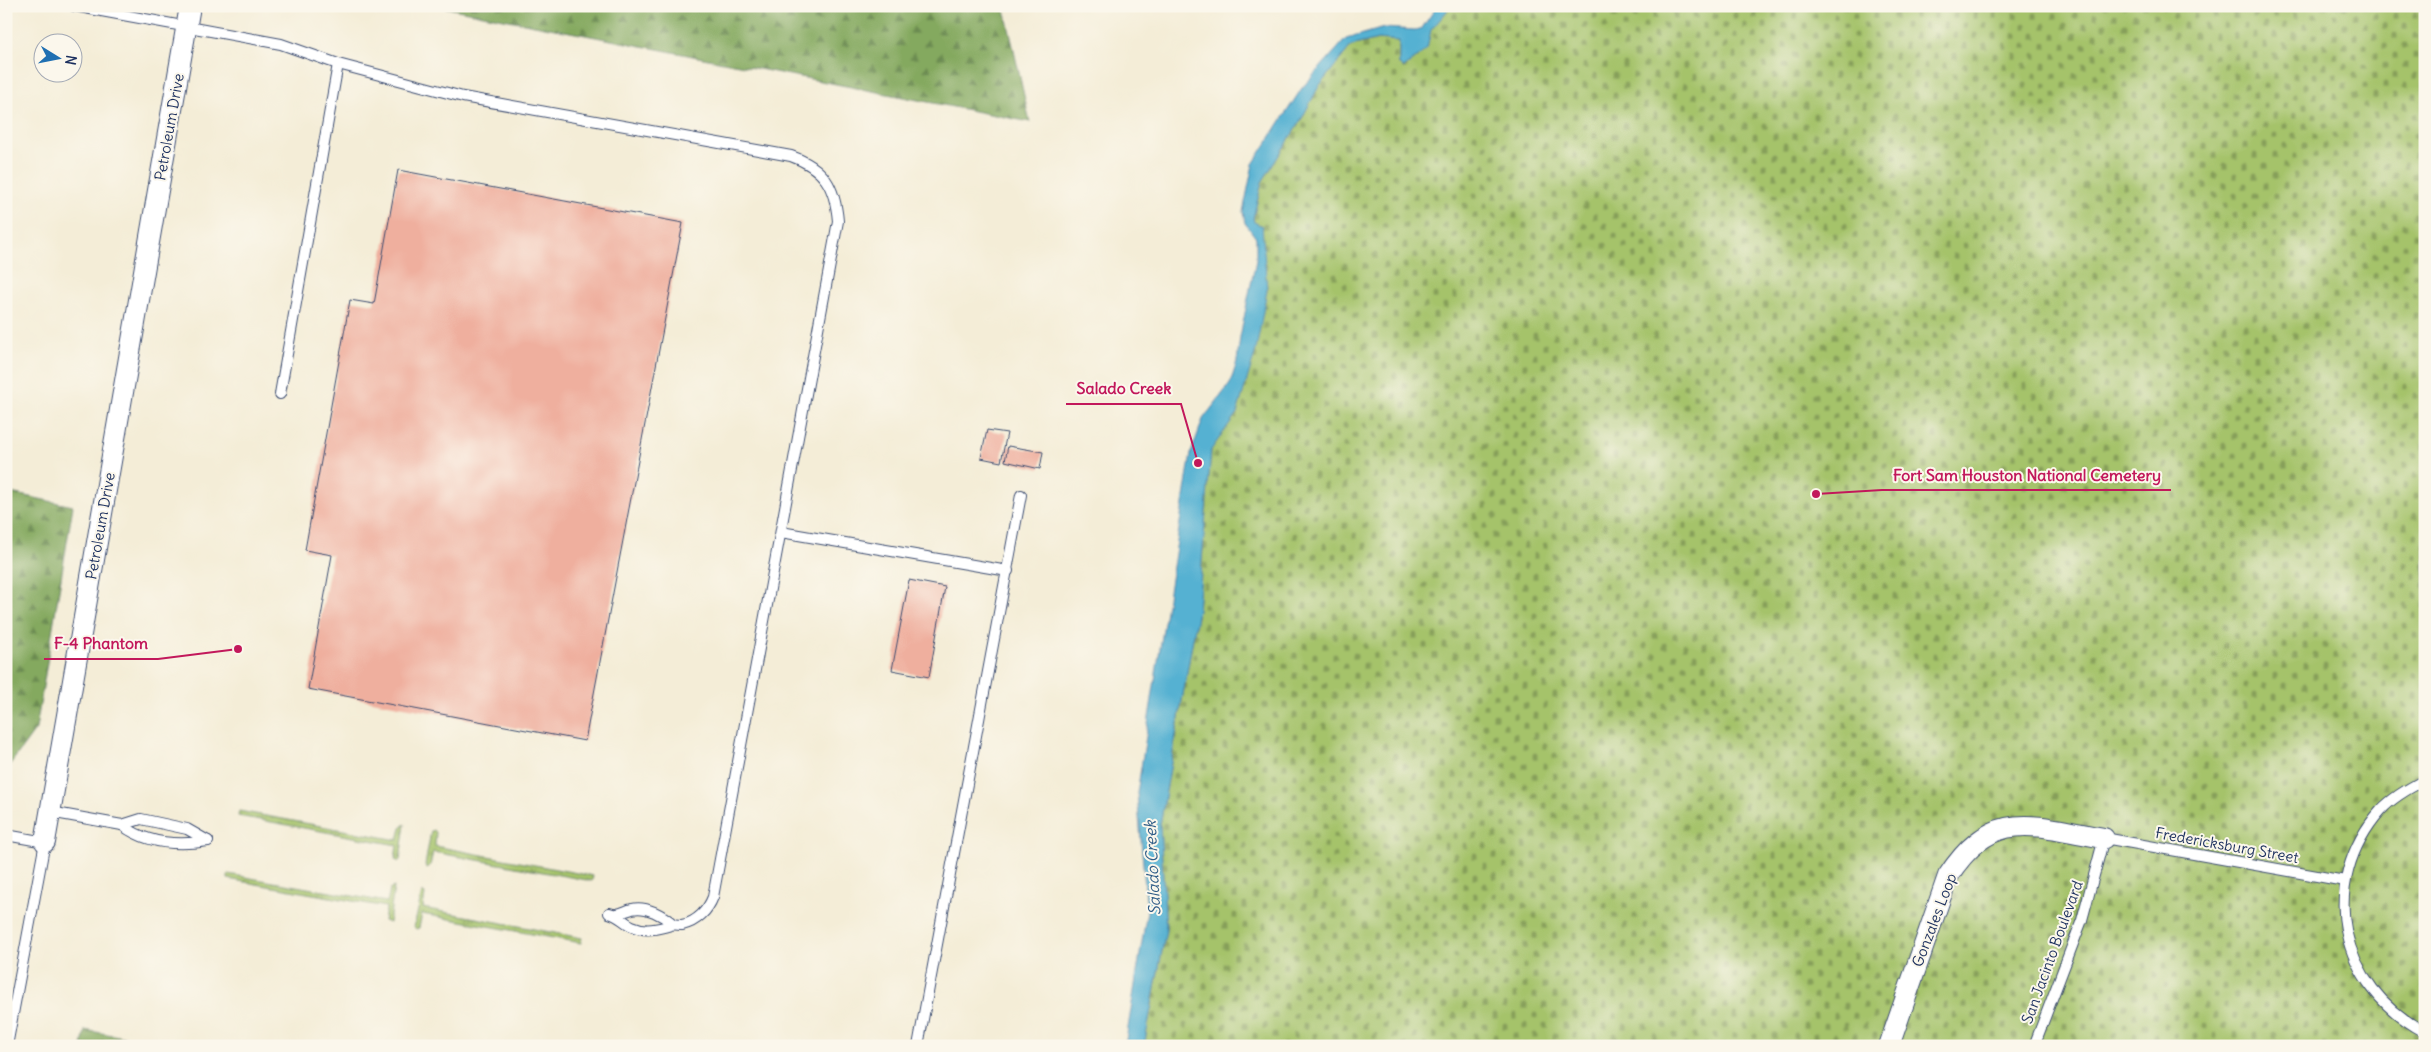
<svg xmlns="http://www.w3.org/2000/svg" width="2431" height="1052" font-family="Delius,sans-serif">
  <defs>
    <pattern id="grass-tufts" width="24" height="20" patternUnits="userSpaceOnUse" patternTransform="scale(1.25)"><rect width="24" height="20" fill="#a5c36a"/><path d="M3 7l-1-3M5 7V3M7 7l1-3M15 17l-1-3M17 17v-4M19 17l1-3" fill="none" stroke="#869f5a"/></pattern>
    <pattern id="forest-firs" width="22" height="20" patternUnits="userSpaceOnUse" patternTransform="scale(1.25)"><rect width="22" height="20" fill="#84a95e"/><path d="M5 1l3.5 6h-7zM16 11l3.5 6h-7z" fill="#6b8a51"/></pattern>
    <pattern id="cemetery-stones" width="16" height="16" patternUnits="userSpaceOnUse" patternTransform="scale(1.25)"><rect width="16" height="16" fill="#a5c36a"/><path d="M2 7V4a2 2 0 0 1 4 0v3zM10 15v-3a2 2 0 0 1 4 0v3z" fill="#869f5a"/></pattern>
  </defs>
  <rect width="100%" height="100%" fill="#fbf7ec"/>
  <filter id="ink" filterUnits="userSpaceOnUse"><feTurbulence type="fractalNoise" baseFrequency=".02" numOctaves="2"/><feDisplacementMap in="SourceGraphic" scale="10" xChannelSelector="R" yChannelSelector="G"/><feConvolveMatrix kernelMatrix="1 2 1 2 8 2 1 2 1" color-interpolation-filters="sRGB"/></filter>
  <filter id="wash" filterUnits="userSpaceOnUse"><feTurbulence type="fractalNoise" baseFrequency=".0096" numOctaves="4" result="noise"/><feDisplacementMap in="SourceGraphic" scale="20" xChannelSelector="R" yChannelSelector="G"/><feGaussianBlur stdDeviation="1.12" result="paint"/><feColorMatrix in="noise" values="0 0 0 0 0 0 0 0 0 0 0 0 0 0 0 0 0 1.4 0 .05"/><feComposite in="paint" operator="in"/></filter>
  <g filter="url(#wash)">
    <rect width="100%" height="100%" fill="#f4edd7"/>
    <g fill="url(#grass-tufts)" stroke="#607964">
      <polygon points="239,811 398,840 401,827 405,824 400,860 398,862 395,859 397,845 238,816"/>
      <polygon points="434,830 436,832 435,846 593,876 592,881 433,852 430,866 427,868 425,865 431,831"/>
      <polygon points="228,874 387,902 390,889 394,887 389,923 384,921 386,907 228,879"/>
      <polygon points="422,892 425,894 423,908 582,938 581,943 422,914 419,928 416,929 414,927"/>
    </g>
    <g fill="url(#forest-firs)" stroke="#506c5e">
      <polygon points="437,6 1004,6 1030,122"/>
      <polygon points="6,492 73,506 36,729 6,770"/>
      <polygon points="85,1030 173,1046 82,1046"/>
    </g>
    <polygon fill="url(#cemetery-stones)" stroke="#607964" points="1448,6 2425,6 2425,1046 1144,1046 1166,930 1160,825 1198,610 1211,449 1237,413 1267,290 1253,218 1262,182 1301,120 1319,86 1351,46 1378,39 1399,41 1399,65 1427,49 1430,30 1447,11"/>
    <polygon fill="#54b1d2" stroke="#387098" points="1437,6 1448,6 1447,11 1431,30 1427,49 1404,68 1399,65 1399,41 1378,39 1351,46 1319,86 1301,120 1262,182 1253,218 1254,222 1262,226 1267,290 1256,350 1237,413 1211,450 1198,610 1160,825 1166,930 1144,1046 1125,1046 1147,911 1137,793 1191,453 1203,419 1230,384 1237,362 1240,337 1256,260 1256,238 1245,223 1243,212 1253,164 1302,88 1346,39 1384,28 1415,30 1422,28"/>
    <g id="blocks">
      <g fill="#efaf9e">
        <polygon points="398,170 683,223 585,741 308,689 332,555 305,550 350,300 374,304"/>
        <polygon points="987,430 1007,433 1001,462 981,458"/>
        <polygon points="1008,446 1043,452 1040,469 1005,461"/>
        <polygon points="909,580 945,587 929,677 892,670"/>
      </g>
    </g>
  </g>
  <g filter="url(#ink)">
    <use href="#blocks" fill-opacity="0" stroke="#3c4c70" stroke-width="1"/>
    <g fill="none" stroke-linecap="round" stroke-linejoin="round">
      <g stroke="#3c4c70" stroke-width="12">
        <g id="service">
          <path d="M74,6L281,44L338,64L463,97L791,156C824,168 835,186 838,221C797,446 753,671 713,897C708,910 697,922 682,925C678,925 675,924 671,925C658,929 645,932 632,926C623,922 619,915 609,913"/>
          <polyline points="280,394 338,64"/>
          <polyline points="781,532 1008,571"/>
          <path d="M2425,780C2409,788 2393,797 2381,810C2316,884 2339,987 2425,1032"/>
          <polyline points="50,812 122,825 141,819 187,829 208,841"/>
          <path d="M122,825C147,844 178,846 208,841"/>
          <polyline points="6,835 45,842 7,1046"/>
          <path d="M617,914C623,913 627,910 632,909C646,905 664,916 673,924"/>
          <polyline points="918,1046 1021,495"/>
          <polyline points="2034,1046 2082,920 2104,838 2345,881"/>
        </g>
      </g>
      <g stroke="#3c4c70" stroke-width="22">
        <g id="minor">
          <polyline points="45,842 190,6"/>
          <path d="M1889,1046L1948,876C1994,806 2033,826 2104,838"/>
        </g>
      </g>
      <use href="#service" stroke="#fff" stroke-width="10"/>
      <use href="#minor" stroke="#fff" stroke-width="20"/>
    </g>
  </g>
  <g text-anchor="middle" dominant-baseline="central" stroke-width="4" stroke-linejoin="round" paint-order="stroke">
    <g font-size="15" fill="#1b2f5e" stroke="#fbf7ec">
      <text transform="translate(169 127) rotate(-80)">Petroleum Drive</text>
      <text transform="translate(100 526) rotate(-80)">Petroleum Drive</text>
      <text transform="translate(2227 845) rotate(10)">Fredericksburg Street</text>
      <text transform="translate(1934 920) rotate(-69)">Gonzales Loop</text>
      <text transform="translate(2052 952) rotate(-70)">San Jacinto Boulevard</text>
    </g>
    <g font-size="16" font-style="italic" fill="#2f5c87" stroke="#fbf7ec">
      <text transform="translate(1152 868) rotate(-93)">Salado Creek</text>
    </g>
  </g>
  <path fill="none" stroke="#c2185b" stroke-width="2" d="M1198 463L1181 404H1066M1816 494L1882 490H2171M238 649L158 659H44"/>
  <g fill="#c2185b" stroke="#fbf7ec" stroke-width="2">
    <circle cx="1198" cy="463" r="5"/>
    <circle cx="1816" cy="494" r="5"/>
    <circle cx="238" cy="649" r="5"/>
  </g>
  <g font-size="16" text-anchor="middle" font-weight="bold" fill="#c2185b" stroke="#fbf7ec" stroke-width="4" stroke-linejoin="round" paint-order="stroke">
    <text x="1124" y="394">Salado Creek</text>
    <text x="2027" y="481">Fort Sam Houston National Cemetery</text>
    <text x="101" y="649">F-4 Phantom</text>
  </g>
  <rect width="2431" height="1052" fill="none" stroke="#fbf7ec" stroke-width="25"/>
  <g transform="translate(58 58) rotate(100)"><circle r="24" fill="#fbf7ec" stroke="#a1a7b3"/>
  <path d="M0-4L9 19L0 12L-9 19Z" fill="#1f6fb2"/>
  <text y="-8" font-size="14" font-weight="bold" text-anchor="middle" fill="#1b2f5e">N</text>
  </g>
</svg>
